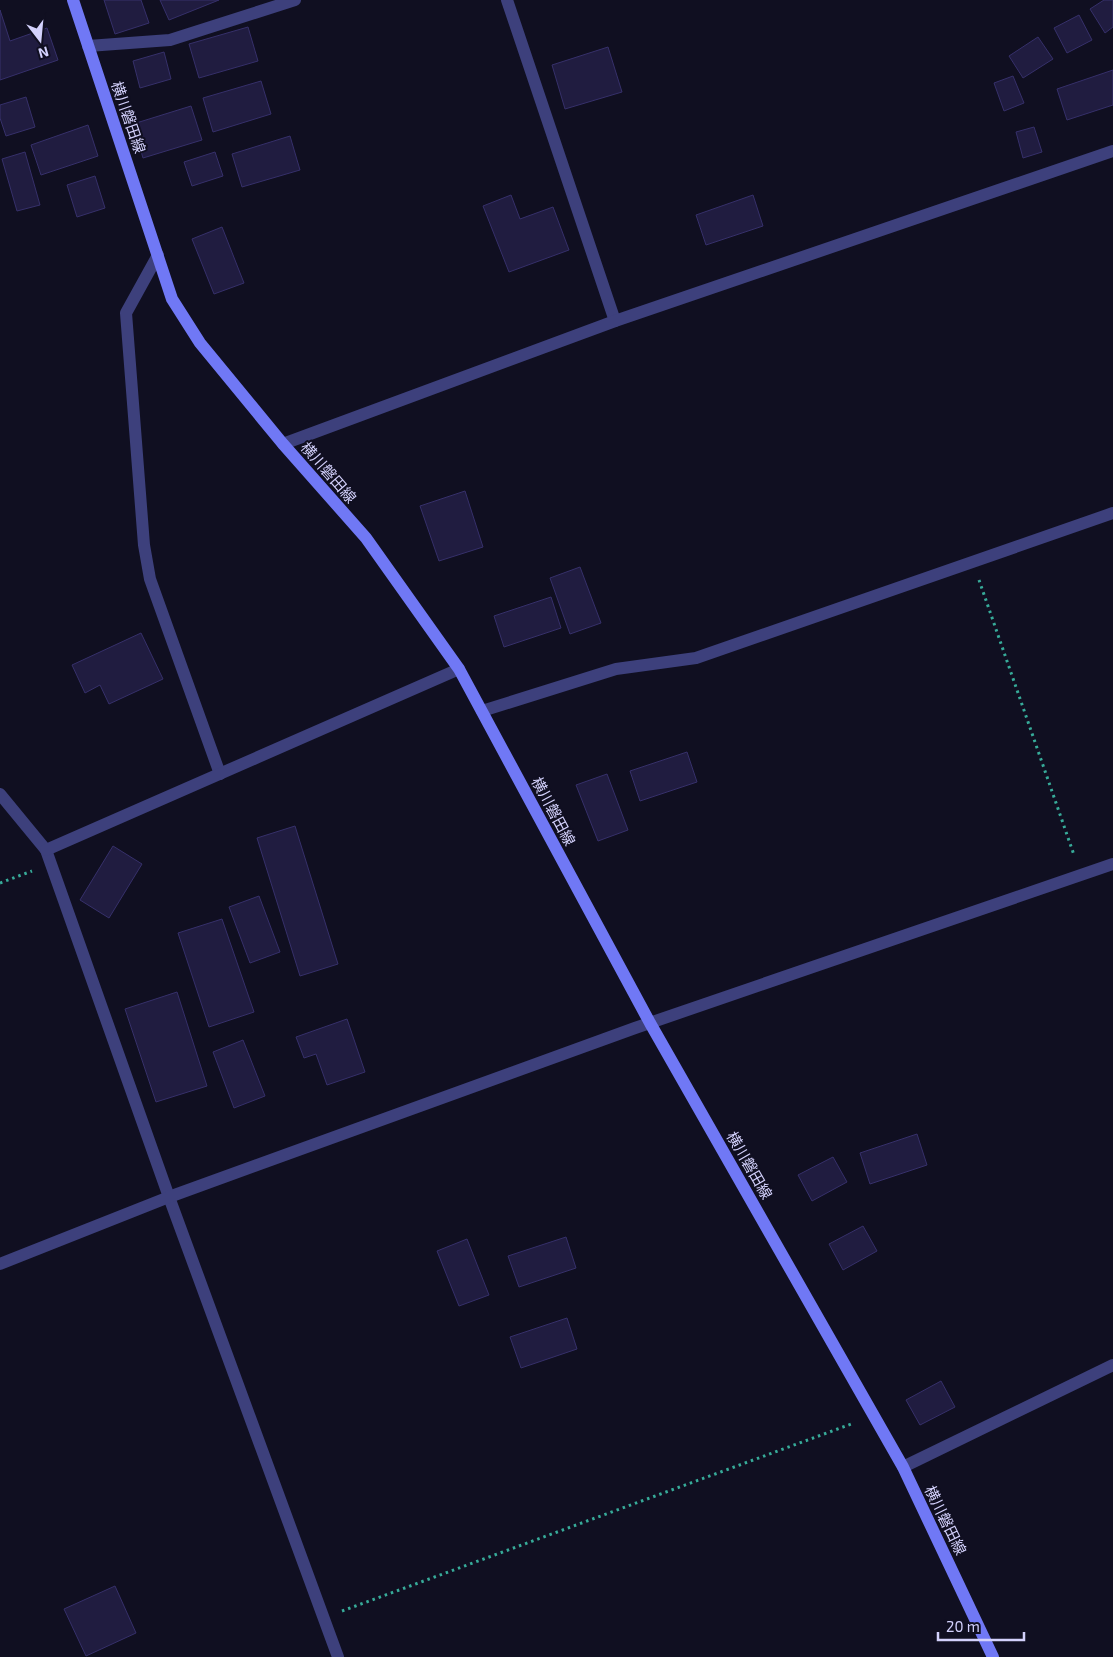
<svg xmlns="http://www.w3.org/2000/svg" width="1113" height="1657" font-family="'Exo 2','Noto Sans JP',sans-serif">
  <rect width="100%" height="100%" fill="#100f21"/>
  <g fill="#201c40" stroke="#36306a">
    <polygon points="104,0 141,0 149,23 115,34"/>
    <polygon points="160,0 219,0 169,20"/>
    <polygon points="1104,0 1113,0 1113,27 1105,33 1090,9"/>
    <polygon points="0,10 10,41 47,28 58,60 0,80"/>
    <polygon points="1079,15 1092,40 1067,53 1054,28"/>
    <polygon points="248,27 258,61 199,78 189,44"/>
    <polygon points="1038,37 1053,59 1023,78 1009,56"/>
    <polygon points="608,47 622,92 565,109 552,65"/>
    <polygon points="164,52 171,79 140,88 133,61"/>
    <polygon points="1113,70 1113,105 1067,120 1057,89"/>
    <polygon points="1013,76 1024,103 1004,111 994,83"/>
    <polygon points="261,81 271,114 213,132 203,98"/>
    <polygon points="26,97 35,127 6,136 0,118 0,105"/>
    <polygon points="191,106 202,140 143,158 133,124"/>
    <polygon points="88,125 98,156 41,175 31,145"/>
    <polygon points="1034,127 1042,152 1023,158 1016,132"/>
    <polygon points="290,136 300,170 242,187 232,154"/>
    <polygon points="25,152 40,205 17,211 2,159"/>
    <polygon points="215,152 223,176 192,186 184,162"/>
    <polygon points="95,176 105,208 77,217 67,185"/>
    <polygon points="511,195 520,219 553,207 569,250 509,272 483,206"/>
    <polygon points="753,195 763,226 706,245 696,215"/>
    <polygon points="222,227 244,283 214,294 192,239"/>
    <polygon points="465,491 483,547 439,561 420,506"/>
    <polygon points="580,567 601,623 570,634 550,578"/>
    <polygon points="551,597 561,628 504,647 494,616"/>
    <polygon points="141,633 163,679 109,704 100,685 85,693 72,665"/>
    <polygon points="687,752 697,782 640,801 630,771"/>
    <polygon points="607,774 628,830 598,841 576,785"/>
    <polygon points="295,826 338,964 300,976 257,838"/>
    <polygon points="113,846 142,864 109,918 80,900"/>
    <polygon points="259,896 280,952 250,963 229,907"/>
    <polygon points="222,919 254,1012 209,1027 178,933"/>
    <polygon points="177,992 207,1086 156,1102 125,1009"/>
    <polygon points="347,1019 365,1072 327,1085 316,1054 304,1058 296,1037"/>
    <polygon points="243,1040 265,1096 234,1108 213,1052"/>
    <polygon points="917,1134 927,1165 870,1184 860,1153"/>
    <polygon points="833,1157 847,1182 812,1201 798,1175"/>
    <polygon points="863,1226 877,1251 843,1270 829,1244"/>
    <polygon points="566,1237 576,1268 519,1287 508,1256"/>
    <polygon points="467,1239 489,1295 459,1306 437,1251"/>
    <polygon points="567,1318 577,1349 521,1368 510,1337"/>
    <polygon points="941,1381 955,1407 920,1425 906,1400"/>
    <polygon points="115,1586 136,1633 86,1656 64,1609"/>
  </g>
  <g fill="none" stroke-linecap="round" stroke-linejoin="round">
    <g stroke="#37ab99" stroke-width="3" stroke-dasharray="2.5 4" stroke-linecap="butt">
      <polyline points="979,580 1074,855"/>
      <polyline points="0,883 32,871"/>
      <polyline points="342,1611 854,1423"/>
    </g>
    <g stroke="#3d407c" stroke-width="12">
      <polyline points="507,0 615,321"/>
      <polyline points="88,46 170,40 295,0"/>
      <polyline points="158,255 126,313 144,545 150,579 220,774"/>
      <polyline points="283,444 615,321 1113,151"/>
      <polyline points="482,711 616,669 696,658 1113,513"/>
      <polyline points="0,794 46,850 169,1197 338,1657"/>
      <polyline points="46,850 459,669"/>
      <polyline points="0,1264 169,1197 635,1028 1113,864"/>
      <polyline points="903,1467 1113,1365"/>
    </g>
    <polyline stroke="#7078f5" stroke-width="12" points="73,0 172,299 200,343 283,444 366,538 459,669 650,1023 903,1467 993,1657"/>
  </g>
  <g text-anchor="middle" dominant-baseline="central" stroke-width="4" stroke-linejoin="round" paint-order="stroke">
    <g font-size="15" fill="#d3d1fc" stroke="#100f21">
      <text transform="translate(129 117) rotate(71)">横川磐田線</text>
      <text transform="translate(329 472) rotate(49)">横川磐田線</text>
      <text transform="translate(554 811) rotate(62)">横川磐田線</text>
      <text transform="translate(750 1165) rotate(60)">横川磐田線</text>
      <text transform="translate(946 1520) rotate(64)">横川磐田線</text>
    </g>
  </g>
  <g transform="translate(40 40) rotate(164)" stroke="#100f21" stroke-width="4" paint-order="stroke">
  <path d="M0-4L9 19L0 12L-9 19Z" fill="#d3d1fc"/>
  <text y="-8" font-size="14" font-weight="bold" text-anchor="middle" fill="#d3d1fc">N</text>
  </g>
  <path d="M938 1632v8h86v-8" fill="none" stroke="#d3d1fc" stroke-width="2.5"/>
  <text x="946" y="1632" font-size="15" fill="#d3d1fc" stroke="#100f21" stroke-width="4" paint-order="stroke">20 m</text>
</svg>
